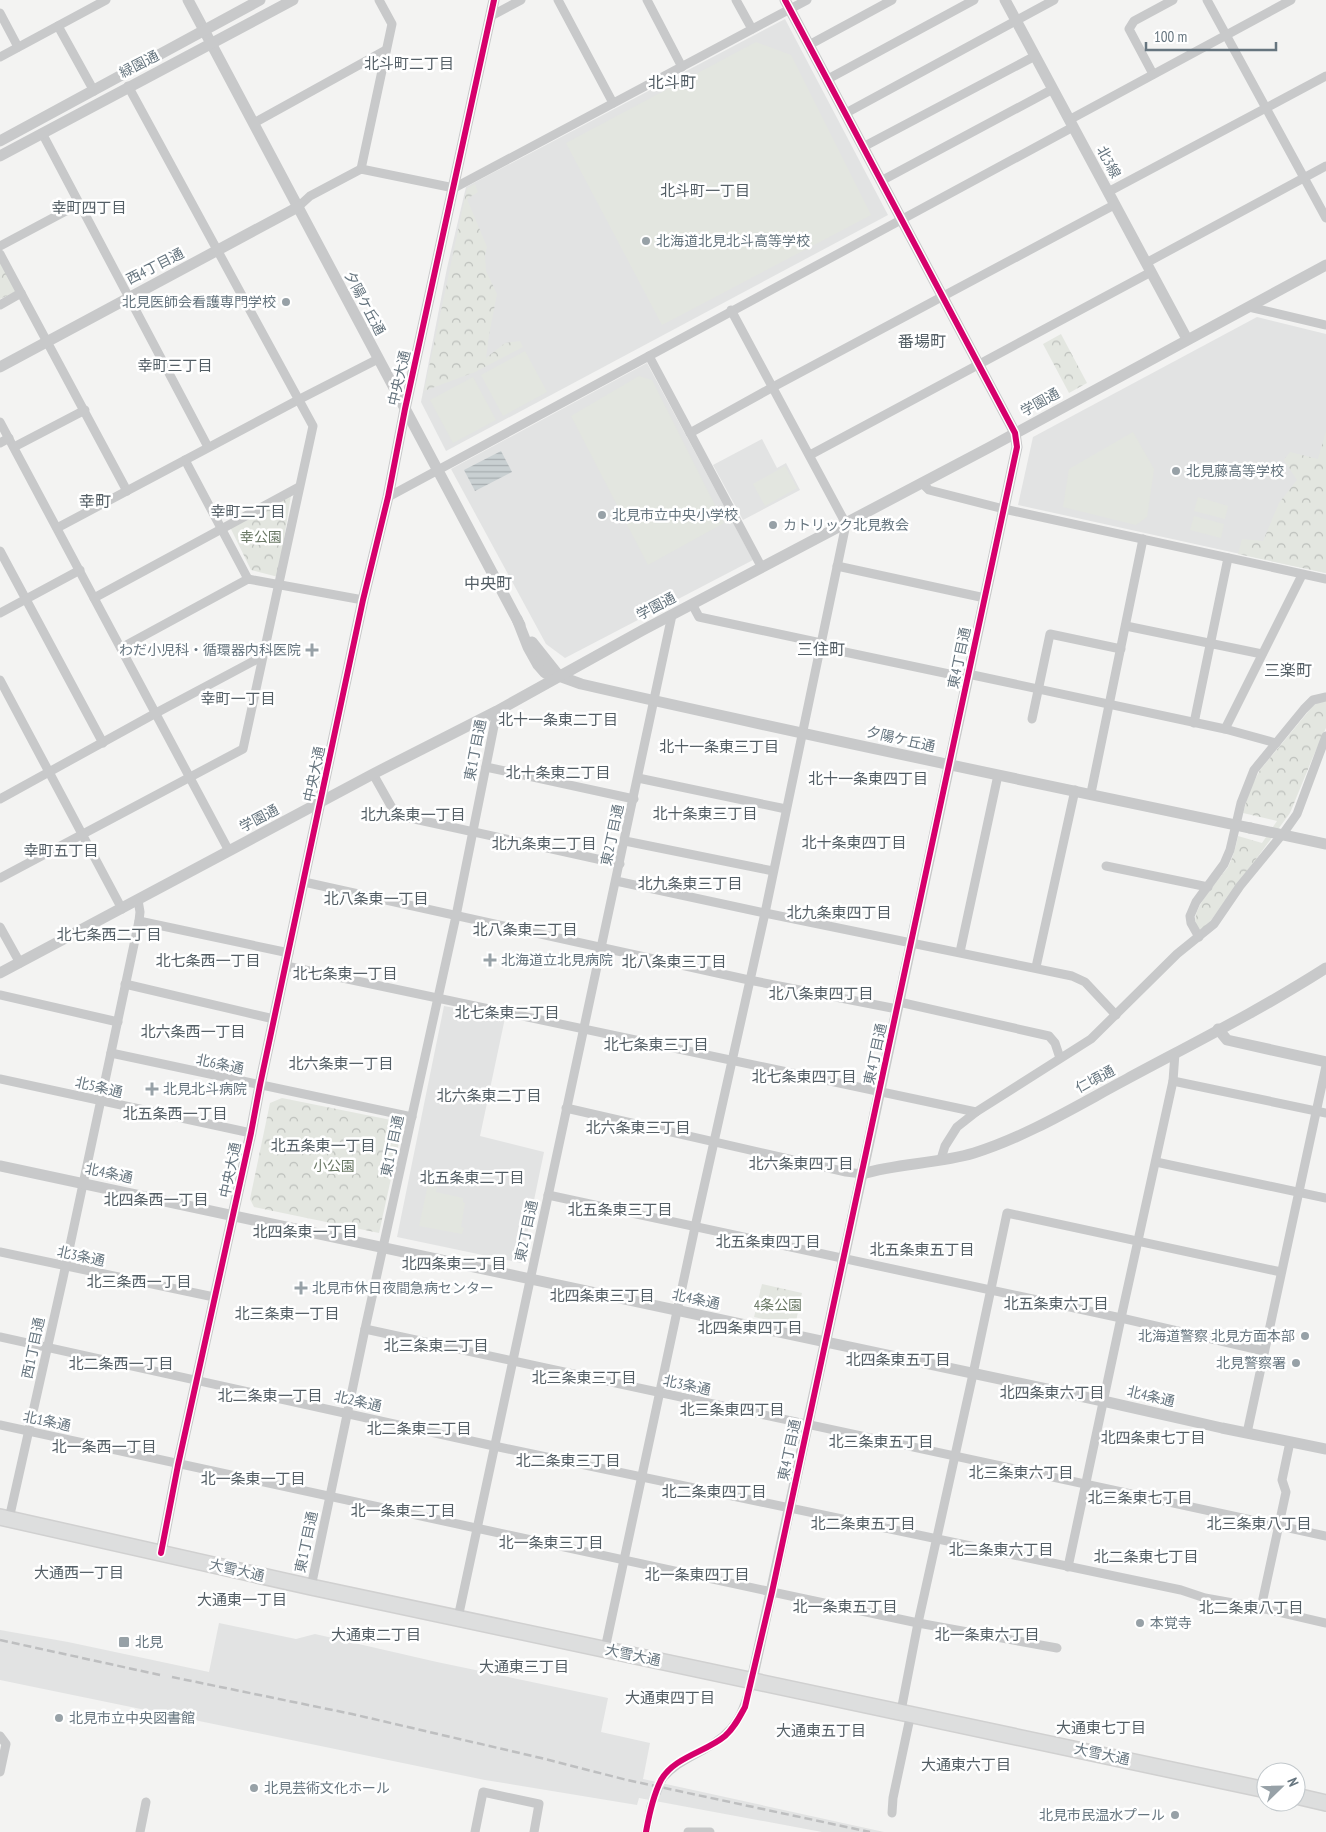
<svg xmlns="http://www.w3.org/2000/svg" width="1326" height="1832" font-family="'PT Sans Narrow','Noto Sans JP',sans-serif">
  <defs>
    <pattern id="forest-crowns" width="20" height="18" patternUnits="userSpaceOnUse" patternTransform="scale(1.25)"><rect width="20" height="18" fill="#e3e6e0"/><path d="M2 6a3 3 0 1 1 6 0M12 15a3 3 0 1 1 6 0" fill="none" stroke="#bcbfbb"/></pattern>
    <pattern id="water-rules" width="6" height="5" patternUnits="userSpaceOnUse" patternTransform="scale(1.25)"><rect width="6" height="5" fill="#c9d0d2"/><path d="M0 2.5h6" fill="none" stroke="#a7adb0"/></pattern>
  </defs>
  <rect width="100%" height="100%" fill="#f3f3f2"/>
  <g fill="#e2e3e3">
    <polygon points="785,19 888,215 446,451 421,402 447,268 466,187"/>
    <polygon points="1257,317 1326,334 1326,573 1018,505 1033,437"/>
    <polygon points="647,363 753,560 565,658 546,644 451,469"/>
    <polygon points="762,439 777,468 786,463 800,490 743,520 713,465"/>
    <polygon points="444,1006 505,1018 480,1136 544,1152 521,1263 397,1237"/>
    <polygon points="219,1623 296,1639 315,1634 437,1662 608,1698 601,1732 650,1743 643,1779 884,1832 822,1832 639,1798 637,1805 485,1780 0,1680 0,1630 68,1642 209,1672"/>
  </g>
  <g fill="url(#forest-crowns)">
    <polygon points="475,184 478,192 467,199 487,247 485,255 486,271 497,294 489,335 486,358 505,343 520,341 523,347 475,372 424,391 467,188"/>
    <polygon points="0,259 17,291 0,299"/>
    <polygon points="1061,334 1087,383 1069,393 1043,344"/>
    <polygon points="1326,431 1326,573 1238,554 1242,539 1263,541 1279,503 1297,480 1284,460 1290,452 1318,459"/>
    <polygon points="291,495 278,577 251,570 230,527"/>
    <path d="M1326,700V728L1313,757L1290,813L1206,927L1201,930C1181,918 1220,879 1228,867C1233,857 1236,847 1238,836L1262,843L1277,821L1243,813L1250,789L1260,770L1312,707L1318,702Z"/>
    <polygon points="282,1098 401,1122 403,1124 379,1233 254,1207 250,1199 270,1103"/>
    <polygon points="762,1284 802,1293 795,1326 754,1317"/>
  </g>
  <g fill="#e3e6e0">
    <polygon points="756,42 791,55 871,215 662,325 566,143"/>
    <polygon points="525,351 547,392 503,416 481,375"/>
    <polygon points="639,376 652,380 724,523 648,565 571,416"/>
    <polygon points="473,377 496,420 453,443 430,400"/>
    <polygon points="1133,432 1154,469 1147,517 1136,525 1063,507 1069,469"/>
    <polygon points="785,466 797,488 765,506 753,484"/>
    <polygon points="1198,497 1228,506 1225,519 1194,511"/>
    <polygon points="1194,516 1224,524 1221,538 1190,530"/>
    <polygon points="428,1184 437,1186 436,1192 463,1198 463,1202 465,1203 461,1227 464,1228 462,1234 419,1226"/>
  </g>
  <polygon fill="url(#water-rules)" points="501,451 512,472 475,491 464,470"/>
  <g fill="none" stroke-linecap="round" stroke-linejoin="round">
    <polyline stroke="#c9cdd0" stroke-width="9" stroke-dasharray="9 4.5" stroke-linecap="butt" points="651,1806 662,1779"/>
    <g stroke="#d0d0d0" stroke-width="18">
      <g id="trunk">
        <polyline points="0,1517 311,1587 1266,1790"/>
        <polyline points="1296,1796 1326,1803"/>
      </g>
    </g>
    <g stroke="#c8c9ca" stroke-width="9">
      <polyline points="558,0 613,103"/>
      <polyline points="647,0 682,67"/>
      <polyline points="736,0 752,29"/>
      <polyline points="1207,0 1326,218"/>
      <polyline points="0,13 18,47"/>
      <polyline points="491,16 521,0"/>
      <polyline points="58,26 94,91"/>
      <polyline points="809,45 892,0"/>
      <polyline points="0,57 106,0"/>
      <polyline points="1153,74 1129,29 1134,21 1173,0"/>
      <polyline points="828,79 974,0"/>
      <polyline points="846,113 1054,0"/>
      <polyline points="1069,120 1291,0"/>
      <polyline points="254,123 386,50"/>
      <polyline points="42,133 208,447"/>
      <polyline points="863,147 1035,56"/>
      <polyline points="361,169 392,24 379,0"/>
      <polyline points="881,181 1053,89"/>
      <polyline points="1108,192 1326,76"/>
      <polyline points="298,207 310,196 361,169 454,188 807,0"/>
      <polyline points="0,246 79,204"/>
      <polyline points="0,254 127,491"/>
      <polyline points="1146,263 1326,166"/>
      <polyline points="0,305 21,293"/>
      <polyline points="1249,307 1326,325"/>
      <polyline points="649,356 762,568"/>
      <polyline points="0,422 229,851"/>
      <polyline points="690,433 773,387 1114,205"/>
      <polyline points="0,443 9,438"/>
      <polyline points="14,447 85,410"/>
      <polyline points="810,455 1151,272"/>
      <polyline points="185,460 248,579"/>
      <polyline points="922,483 929,490 1004,509 1326,579"/>
      <polyline points="388,497 1073,127"/>
      <polyline points="57,528 298,400 378,359"/>
      <polyline points="0,551 103,743"/>
      <polyline points="837,566 985,598"/>
      <polyline points="94,598 299,487"/>
      <polyline points="692,604 699,617 821,643"/>
      <polyline points="0,613 80,570"/>
      <polyline points="1126,626 1262,654"/>
      <polyline points="821,647 968,678"/>
      <polyline points="121,648 248,579 363,600"/>
      <polyline points="968,674 1225,729 1276,743"/>
      <polyline points="0,680 122,909"/>
      <polyline points="1032,719 1050,634 1121,649"/>
      <polyline points="1194,723 1228,558"/>
      <polyline points="1225,729 1302,575"/>
      <polyline points="486,767 634,799"/>
      <polyline points="373,774 396,815 620,864"/>
      <polyline points="638,778 786,809"/>
      <polyline points="1091,793 1143,539"/>
      <polyline points="0,799 156,713 263,656"/>
      <polyline points="625,841 773,871"/>
      <polyline points="1106,866 1208,887"/>
      <polyline points="0,878 243,749 313,426 128,86"/>
      <polyline points="616,881 765,913 1072,976 1085,982 1116,1015"/>
      <polyline points="304,882 749,980 897,1009"/>
      <polyline points="139,921 289,953"/>
      <polyline points="0,927 20,963"/>
      <polyline points="1199,937 1191,923 1190,916 1196,902 1224,864 1230,850 1241,803 1254,770 1304,709 1313,700 1326,697"/>
      <polyline points="960,952 998,775"/>
      <polyline points="286,966 976,1112"/>
      <polyline points="1036,967 1075,790"/>
      <polyline points="125,984 274,1019"/>
      <polyline points="0,995 118,1022"/>
      <polyline points="899,1002 1049,1036 1055,1043 1060,1058"/>
      <polyline points="111,1053 412,1117"/>
      <polyline points="0,1079 251,1133"/>
      <polyline points="1173,1081 1326,1113"/>
      <polyline points="566,1108 846,1172 862,1174"/>
      <polyline points="941,1159 945,1146 957,1127 976,1112 1091,1039 1177,954 1214,924 1240,886 1285,831 1297,814 1326,736"/>
      <polyline points="1156,1162 1326,1198"/>
      <polyline points="548,1195 1121,1318 1264,1351"/>
      <polyline points="0,1252 214,1297"/>
      <polyline points="365,1329 1326,1536"/>
      <polyline points="0,1337 494,1446 1181,1590 1205,1598 1261,1608 1326,1623"/>
      <polyline points="0,1425 772,1592 918,1623 1057,1648"/>
      <polyline points="1247,1433 1326,1066"/>
      <polyline points="9,1519 63,1278 139,921 140,912 138,900"/>
      <polyline points="1068,1567 1121,1318 1173,1081 1175,1053"/>
      <polyline points="311,1587 365,1329 456,916 497,711"/>
      <polyline points="1261,1608 1286,1492 1282,1480 1290,1442"/>
      <polyline points="458,1618 672,615"/>
      <polyline points="605,1649 695,1227 765,913 846,524 731,310"/>
      <polyline points="901,1711 918,1623 973,1374 1007,1213 1281,1272"/>
      <polyline points="0,1736 6,1744 0,1772"/>
      <path d="M662,1779C673,1765 687,1759 703,1750C736,1732 743,1715 752,1680"/>
      <polyline points="892,1813 893,1798 911,1713"/>
      <polyline points="140,1832 146,1802"/>
      <polyline points="475,1832 483,1792 539,1804 534,1832"/>
      <polyline points="646,1832 651,1806"/>
      <polyline points="688,1832 710,1832"/>
    </g>
    <g stroke="#c8c9ca" stroke-width="11">
      <polyline points="188,0 520,625"/>
      <polyline points="1005,0 1187,339"/>
      <polyline points="0,141 260,0"/>
      <polyline points="0,156 293,0"/>
      <polyline points="0,367 298,207"/>
      <path d="M517,619L528,647L538,665L545,673L559,676L581,684C803,735 1027,781 1250,828"/>
      <polyline points="532,642 559,676"/>
      <polyline points="0,973 373,774 497,711 643,630 990,447 1326,265"/>
      <polyline points="1218,1029 1227,1040 1326,1062"/>
      <polyline points="0,1166 1103,1401 1222,1428 1326,1449"/>
      <path d="M862,1174C898,1163 937,1164 974,1153C1028,1136 1078,1105 1127,1079C1194,1043 1262,1009 1326,968"/>
      <polyline points="161,1553 178,1465 251,1133 260,1085 363,600 388,497 405,409 494,0"/>
      <polyline points="752,1680 867,1151 1017,447 1015,433 785,0"/>
    </g>
    <use href="#trunk" stroke="#dddede" stroke-width="15"/>
    <g stroke="#bebfc0" stroke-width="2.5" stroke-dasharray="8 4" stroke-linecap="butt">
      <polyline points="0,1640 160,1675"/>
      <polyline points="172,1677 352,1714 541,1758 627,1780 870,1832"/>
    </g>
    <polyline stroke="#c8c9ca" stroke-width="11" points="1250,828 1326,844"/>
    <g stroke="#fff" stroke-width="9">
      <g id="cycleway">
        <polyline points="161,1553 178,1465 251,1133 260,1085 363,600 388,497 405,409 494,0"/>
        <path d="M646,1832C649,1815 653,1796 661,1780C674,1757 706,1752 725,1736C734,1728 739,1718 745,1707L772,1592L1017,447L1015,433L785,0"/>
      </g>
    </g>
    <use href="#cycleway" stroke="#d6006c" stroke-width="6"/>
  </g>
  <g fill="#97a1a7" stroke="#fff" stroke-width="2">
    <circle cx="646" cy="241" r="5"/>
    <circle cx="286" cy="302" r="5"/>
    <circle cx="1176" cy="471" r="5"/>
    <circle cx="602" cy="515" r="5"/>
    <circle cx="773" cy="525" r="5"/>
    <path d="M309.5 642.5h5v5h5v5h-5v5h-5v-5h-5v-5h5z"/>
    <path d="M487.5 952.5h5v5h5v5h-5v5h-5v-5h-5v-5h5z"/>
    <path d="M149.5 1081.5h5v5h5v5h-5v5h-5v-5h-5v-5h5z"/>
    <path d="M298.5 1280.5h5v5h5v5h-5v5h-5v-5h-5v-5h5z"/>
    <circle cx="1305" cy="1336" r="5"/>
    <circle cx="1296" cy="1363" r="5"/>
    <circle cx="1140" cy="1623" r="5"/>
    <rect x="118" y="1636" width="12" height="12" rx="2.5"/>
    <circle cx="59" cy="1718" r="5"/>
    <circle cx="254" cy="1788" r="5"/>
    <circle cx="1175" cy="1815" r="5"/>
  </g>
  <g text-anchor="middle" dominant-baseline="central" stroke-width="5" stroke-linejoin="round" paint-order="stroke">
    <g font-size="14" fill="#66757f" stroke="#fff">
      <text transform="translate(139 64) rotate(-27)">緑園通</text>
      <text transform="translate(1109 162) rotate(62)">北3線</text>
      <text transform="translate(155 266) rotate(-27)">西4丁目通</text>
      <text transform="translate(365 303) rotate(62)">夕陽ケ丘通</text>
      <text transform="translate(399 378) rotate(-77)">中央大通</text>
      <text transform="translate(1040 402) rotate(-29)">学園通</text>
      <text transform="translate(656 606) rotate(-28)">学園通</text>
      <text transform="translate(959 658) rotate(-78)">東4丁目通</text>
      <text transform="translate(901 739) rotate(13)">夕陽ケ丘通</text>
      <text transform="translate(475 750) rotate(-79)">東1丁目通</text>
      <text transform="translate(314 774) rotate(-78)">中央大通</text>
      <text transform="translate(259 818) rotate(-28)">学園通</text>
      <text transform="translate(612 835) rotate(-78)">東2丁目通</text>
      <text transform="translate(875 1054) rotate(-78)">東4丁目通</text>
      <text transform="translate(220 1064) rotate(12)">北6条通</text>
      <text transform="translate(1095 1079) rotate(-28)">仁頃通</text>
      <text transform="translate(99 1087) rotate(13)">北5条通</text>
      <text transform="translate(392 1146) rotate(-78)">東1丁目通</text>
      <text transform="translate(230 1170) rotate(-78)">中央大通</text>
      <text transform="translate(109 1173) rotate(12)">北4条通</text>
      <text transform="translate(526 1231) rotate(-78)">東2丁目通</text>
      <text transform="translate(81 1256) rotate(12)">北3条通</text>
      <text transform="translate(696 1299) rotate(12)">北4条通</text>
      <text transform="translate(33 1348) rotate(-78)">西1丁目通</text>
      <text transform="translate(687 1385) rotate(12)">北3条通</text>
      <text transform="translate(1151 1396) rotate(13)">北4条通</text>
      <text transform="translate(358 1401) rotate(13)">北2条通</text>
      <text transform="translate(47 1421) rotate(12)">北1条通</text>
      <text transform="translate(789 1450) rotate(-78)">東4丁目通</text>
      <text transform="translate(306 1542) rotate(-78)">東1丁目通</text>
      <text transform="translate(237 1570) rotate(13)">大雪大通</text>
      <text transform="translate(633 1655) rotate(12)">大雪大通</text>
      <text transform="translate(1102 1754) rotate(12)">大雪大通</text>
    </g>
    <g font-size="14" fill="#66757f" stroke="#fff" text-anchor="start">
      <text x="656" y="241">北海道北見北斗高等学校</text>
      <text x="276" y="302" text-anchor="end">北見医師会看護専門学校</text>
      <text x="1186" y="471">北見藤高等学校</text>
      <text x="612" y="515">北見市立中央小学校</text>
      <text x="783" y="525">カトリック北見教会</text>
      <text x="301" y="650" text-anchor="end">わだ小児科・循環器内科医院</text>
      <text x="501" y="960">北海道立北見病院</text>
      <text x="163" y="1089">北見北斗病院</text>
      <text x="312" y="1288">北見市休日夜間急病センター</text>
      <text x="1295" y="1336" text-anchor="end">北海道警察 北見方面本部</text>
      <text x="1286" y="1363" text-anchor="end">北見警察署</text>
      <text x="1150" y="1623">本覚寺</text>
      <text x="135" y="1642">北見</text>
      <text x="69" y="1718">北見市立中央図書館</text>
      <text x="264" y="1788">北見芸術文化ホール</text>
      <text x="1165" y="1815" text-anchor="end">北見市民温水プール</text>
    </g>
    <g font-size="14" fill="#697764" stroke="#fff">
      <text x="261" y="537">幸公園</text>
      <text x="334" y="1166">小公園</text>
      <text x="778" y="1305">4条公園</text>
    </g>
    <g font-size="15" fill="#535e65" stroke="#fff">
      <text x="409" y="63">北斗町二丁目</text>
      <text x="705" y="190">北斗町一丁目</text>
      <text x="89" y="207">幸町四丁目</text>
      <text x="175" y="365">幸町三丁目</text>
      <text x="248" y="511">幸町二丁目</text>
      <text x="238" y="698">幸町一丁目</text>
      <text x="558" y="719">北十一条東二丁目</text>
      <text x="719" y="746">北十一条東三丁目</text>
      <text x="558" y="772">北十条東二丁目</text>
      <text x="868" y="778">北十一条東四丁目</text>
      <text x="705" y="813">北十条東三丁目</text>
      <text x="413" y="814">北九条東一丁目</text>
      <text x="854" y="842">北十条東四丁目</text>
      <text x="544" y="843">北九条東二丁目</text>
      <text x="61" y="850">幸町五丁目</text>
      <text x="690" y="883">北九条東三丁目</text>
      <text x="376" y="898">北八条東一丁目</text>
      <text x="839" y="912">北九条東四丁目</text>
      <text x="525" y="929">北八条東二丁目</text>
      <text x="109" y="934">北七条西二丁目</text>
      <text x="208" y="960">北七条西一丁目</text>
      <text x="674" y="961">北八条東三丁目</text>
      <text x="345" y="973">北七条東一丁目</text>
      <text x="821" y="993">北八条東四丁目</text>
      <text x="507" y="1012">北七条東二丁目</text>
      <text x="193" y="1031">北六条西一丁目</text>
      <text x="656" y="1044">北七条東三丁目</text>
      <text x="341" y="1063">北六条東一丁目</text>
      <text x="804" y="1076">北七条東四丁目</text>
      <text x="489" y="1095">北六条東二丁目</text>
      <text x="175" y="1113">北五条西一丁目</text>
      <text x="638" y="1127">北六条東三丁目</text>
      <text x="323" y="1145">北五条東一丁目</text>
      <text x="801" y="1163">北六条東四丁目</text>
      <text x="472" y="1177">北五条東二丁目</text>
      <text x="156" y="1199">北四条西一丁目</text>
      <text x="620" y="1209">北五条東三丁目</text>
      <text x="305" y="1231">北四条東一丁目</text>
      <text x="768" y="1241">北五条東四丁目</text>
      <text x="922" y="1249">北五条東五丁目</text>
      <text x="454" y="1263">北四条東二丁目</text>
      <text x="139" y="1281">北三条西一丁目</text>
      <text x="602" y="1295">北四条東三丁目</text>
      <text x="1056" y="1303">北五条東六丁目</text>
      <text x="287" y="1313">北三条東一丁目</text>
      <text x="750" y="1327">北四条東四丁目</text>
      <text x="436" y="1345">北三条東二丁目</text>
      <text x="898" y="1359">北四条東五丁目</text>
      <text x="121" y="1363">北二条西一丁目</text>
      <text x="584" y="1377">北三条東三丁目</text>
      <text x="1052" y="1392">北四条東六丁目</text>
      <text x="270" y="1395">北二条東一丁目</text>
      <text x="732" y="1409">北三条東四丁目</text>
      <text x="419" y="1428">北二条東二丁目</text>
      <text x="1153" y="1437">北四条東七丁目</text>
      <text x="881" y="1441">北三条東五丁目</text>
      <text x="104" y="1446">北一条西一丁目</text>
      <text x="568" y="1460">北二条東三丁目</text>
      <text x="1021" y="1472">北三条東六丁目</text>
      <text x="253" y="1478">北一条東一丁目</text>
      <text x="714" y="1491">北二条東四丁目</text>
      <text x="1140" y="1497">北三条東七丁目</text>
      <text x="403" y="1510">北一条東二丁目</text>
      <text x="863" y="1523">北二条東五丁目</text>
      <text x="1259" y="1523">北三条東八丁目</text>
      <text x="551" y="1542">北一条東三丁目</text>
      <text x="1001" y="1549">北二条東六丁目</text>
      <text x="1146" y="1556">北二条東七丁目</text>
      <text x="79" y="1572">大通西一丁目</text>
      <text x="697" y="1574">北一条東四丁目</text>
      <text x="242" y="1599">大通東一丁目</text>
      <text x="845" y="1606">北一条東五丁目</text>
      <text x="1251" y="1607">北二条東八丁目</text>
      <text x="376" y="1634">大通東二丁目</text>
      <text x="987" y="1634">北一条東六丁目</text>
      <text x="524" y="1666">大通東三丁目</text>
      <text x="670" y="1697">大通東四丁目</text>
      <text x="1101" y="1727">大通東七丁目</text>
      <text x="821" y="1730">大通東五丁目</text>
      <text x="966" y="1764">大通東六丁目</text>
    </g>
    <g font-size="16" fill="#535e65" stroke="#fff">
      <text x="672" y="82">北斗町</text>
      <text x="922" y="341">番場町</text>
      <text x="95" y="501">幸町</text>
      <text x="488" y="583">中央町</text>
      <text x="821" y="649">三住町</text>
      <text x="1288" y="670">三楽町</text>
    </g>
  </g>
  <g transform="translate(1281 1787) rotate(67)"><circle r="24" fill="#ffffff" stroke="#c2c8cc"/>
  <path d="M0-4L9 19L0 12L-9 19Z" fill="#97a1a7"/>
  <text y="-8" font-size="14" font-weight="bold" text-anchor="middle" fill="#66757f">N</text>
  </g>
  <path d="M1146 42v8h130v-8" fill="none" stroke="#66757f" stroke-width="2.5"/>
  <text x="1154" y="42" font-size="15" fill="#66757f" stroke="#ffffff" stroke-width="4" paint-order="stroke">100 m</text>
</svg>
